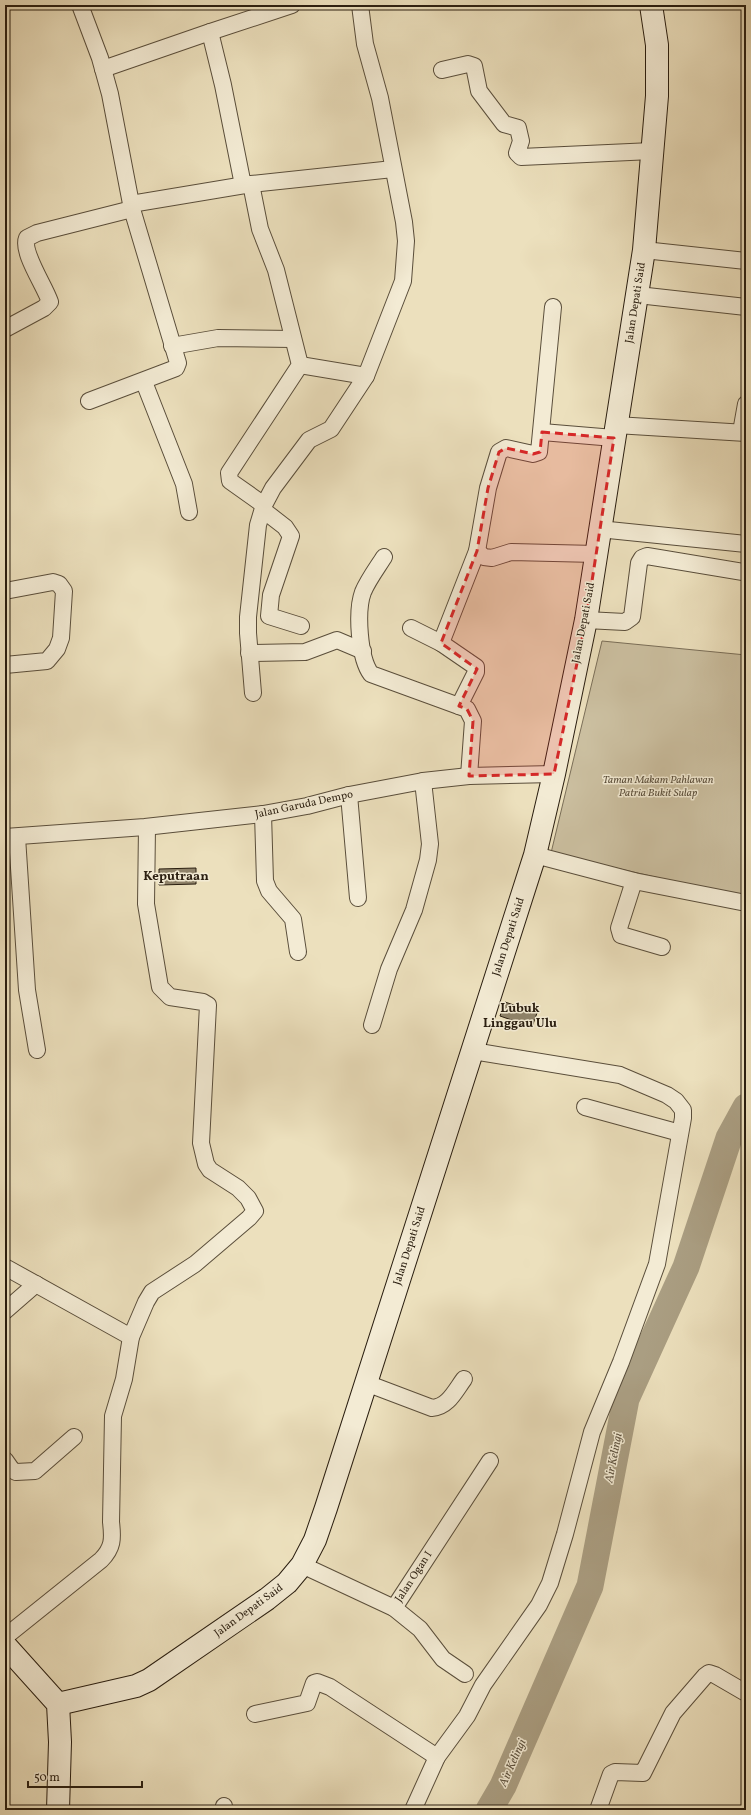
<svg xmlns="http://www.w3.org/2000/svg" width="751" height="1815" font-family="Vollkorn,serif">
  <rect width="100%" height="100%" fill="#ece0bd"/>
  <filter id="stains"><feTurbulence type="fractalNoise" baseFrequency=".005" numOctaves="4"/><feColorMatrix values="0 0 0 0 .2 0 0 0 0 .09 0 0 0 0 .02 0 0 0 .5 -.17"/></filter>
  <radialGradient id="worn" r=".72"><stop offset=".6" stop-color="#630" stop-opacity="0"/><stop offset="1" stop-color="#630" stop-opacity=".3"/></radialGradient>
  <polygon fill="#cbbfa0" stroke="#7a6e58" points="602,641 746,655 746,898 551,853"/>
  <g fill="none" stroke-linecap="round" stroke-linejoin="round">
    <polyline stroke="#aa9e82" stroke-width="27" points="489,1810 503,1786 590,1586 626,1399 686,1267 729,1138 746,1107"/>
  </g>
  <g fill="#8f836a" stroke="#2a1e10">
    <polygon points="196,868 196,884 159,885 159,869"/>
    <polygon points="505,1002 537,1013 532,1027 500,1016"/>
  </g>
  <g fill="none" stroke-linecap="round" stroke-linejoin="round">
    <g stroke="#5a4e3b" stroke-width="18">
      <g id="street">
        <polyline points="80,5 100,58 110,94 132,209 178,363 176,368 89,401"/>
        <polyline points="210,32 292,5"/>
        <polyline points="103,69 210,32 223,85 243,185"/>
        <polyline points="442,70 468,64 474,66 479,91 504,124 518,128 521,141 517,153 521,157 652,151"/>
        <polyline points="251,184 260,229 276,270 300,365 229,473 230,481 264,505"/>
        <polyline points="131,204 251,184 393,169"/>
        <polyline points="644,250 746,261"/>
        <polyline points="638,295 746,307"/>
        <path d="M5,329L44,308L50,302C45,286 21,252 27,238L37,233L132,209"/>
        <polyline points="172,346 218,338 293,339"/>
        <polyline points="300,365 366,376"/>
        <polyline points="144,382 184,484 189,512"/>
        <polyline points="616,425 746,433"/>
        <polyline points="542,432 614,438"/>
        <polyline points="741,432 746,404"/>
        <polyline points="263,510 285,527 291,536 271,595 269,616 301,626"/>
        <polyline points="599,529 746,544"/>
        <polyline points="477,551 484,557 492,558 511,552 596,554"/>
        <path d="M384,557C377,568 368,580 363,592C356,611 359,658 371,674L467,709L473,721L469,776"/>
        <polyline points="5,591 53,582 59,584 64,591 61,638 57,649 47,661 5,665"/>
        <polyline points="586,620 625,622 632,617 639,563 642,558 647,556 743,572"/>
        <polyline points="411,628 441,643 477,551 488,488 499,452 506,448 533,454 539,452 553,307"/>
        <polyline points="441,643 476,667 476,672 459,706"/>
        <polyline points="249,653 305,652 337,640 363,651"/>
        <polyline points="253,693 248,633 248,617 258,525 264,505 273,488 309,440 331,429 366,376 403,281 406,241 404,222 380,98 365,44 360,5"/>
        <polyline points="349,795 358,898"/>
        <polyline points="263,814 265,881 269,891 293,919 298,952"/>
        <polyline points="5,837 145,827 263,814 307,806 349,795 423,781 469,776 554,774"/>
        <polyline points="17,837 27,990 37,1050"/>
        <polyline points="535,855 634,881 746,903"/>
        <polyline points="634,881 619,928 621,935 662,947"/>
        <polyline points="372,1025 389,969 414,910 428,860 430,844 423,781"/>
        <polyline points="585,1107 680,1133"/>
        <polyline points="5,1267 131,1337"/>
        <polyline points="5,1311 36,1284"/>
        <path d="M366,1383L432,1408C448,1407 455,1391 464,1379"/>
        <polyline points="5,1460 12,1470 16,1472 35,1471 74,1437"/>
        <polyline points="302,1565 394,1608 420,1629 443,1659 465,1674"/>
        <polyline points="394,1608 490,1461"/>
        <path d="M5,1637L101,1560C113,1548 113,1539 111,1522L113,1416L124,1379L131,1337L146,1302L152,1292L195,1264L249,1218L255,1211L248,1198L238,1188L210,1170L206,1164L201,1143L208,1005L203,1002L170,997L160,987L146,904L147,827"/>
        <polyline points="255,1714 307,1703 314,1683 317,1682 330,1687 437,1757"/>
        <polyline points="223,1810 224,1806"/>
        <polyline points="413,1810 437,1757 467,1716 483,1685 539,1605 550,1583 565,1534 592,1432 621,1362 657,1264 683,1118 683,1110 676,1101 667,1095 620,1075 473,1051"/>
        <polyline points="598,1810 611,1774 615,1772 643,1773 673,1713 705,1676 709,1673 715,1675 746,1693"/>
      </g>
    </g>
    <g stroke="#2a1e10" stroke-width="24">
      <g id="secondary">
        <polyline points="5,1645 58,1704 60,1742 58,1810"/>
        <polyline points="58,1704 136,1686 149,1680 267,1599 287,1583 302,1565 315,1540 326,1508 535,855 554,774 586,620 644,250 657,96 657,45 651,5"/>
      </g>
    </g>
    <use href="#street" stroke="#f3ebd4" stroke-width="16"/>
    <use href="#secondary" stroke="#f3ebd4" stroke-width="22"/>
  </g>
  <path fill="#d62828" fill-opacity="0.2" stroke="#d62828" stroke-width="3" stroke-dasharray="8 5" stroke-linejoin="round" d="M542,432L614,438L586,620L554,774L469,776L473,721L467,709L459,706L477,669L441,643L477,551L488,488L499,452L506,448L533,454L540,452Z"/>
  <g text-anchor="middle" dominant-baseline="central" stroke-width="3" stroke-linejoin="round" paint-order="stroke">
    <g font-size="11" fill="#2a1e10" stroke="#f3ebd4">
      <text transform="translate(636 303) rotate(-81)">Jalan Depati Said</text>
      <text transform="translate(584 623) rotate(-79)">Jalan Depati Said</text>
      <text transform="translate(304 805) rotate(-12)">Jalan Garuda Dempo</text>
      <text transform="translate(509 937) rotate(-72)">Jalan Depati Said</text>
      <text transform="translate(410 1246) rotate(-72)">Jalan Depati Said</text>
      <text transform="translate(414 1577) rotate(-57)">Jalan Ogan I</text>
      <text transform="translate(249 1611) rotate(-36)">Jalan Depati Said</text>
    </g>
    <g font-size="11" font-style="italic" fill="#5a4e3b" stroke="#f3ebd4">
      <text x="658" y="780">Taman Makam Pahlawan<tspan x="658" dy="13">Patria Bukit Sulap</tspan></text>
    </g>
    <g font-size="12" font-style="italic" fill="#5d513e" stroke="#f3ebd4">
      <text transform="translate(614 1458) rotate(-79)">Air Kelingi</text>
      <text transform="translate(513 1763) rotate(-66)">Air Kelingi</text>
    </g>
    <g font-size="13" font-weight="bold" fill="#2a1e10" stroke="#f3ebd4">
      <text x="176" y="877">Keputraan</text>
      <text x="520" y="1009">Lubuk<tspan x="520" dy="15">Linggau Ulu</tspan></text>
    </g>
  </g>
  <rect width="751" height="1815" fill="none" stroke="#ece0bd" stroke-width="20"/>
  <rect x="6" y="6" width="739" height="1803" fill="none" stroke="#2a1e10" stroke-width="2"/>
  <rect x="10" y="10" width="731" height="1795" fill="none" stroke="#2a1e10"/>
  <path d="M28 1781v6h114v-6" fill="none" stroke="#2a1e10" stroke-width="2"/>
  <text x="34" y="1781" font-size="12" fill="#2a1e10" stroke="#f3ebd4" stroke-width="3" paint-order="stroke">50 m</text>
  <rect width="100%" height="100%" filter="url(#stains)"/>
  <rect width="100%" height="100%" fill="url(#worn)"/>
</svg>
